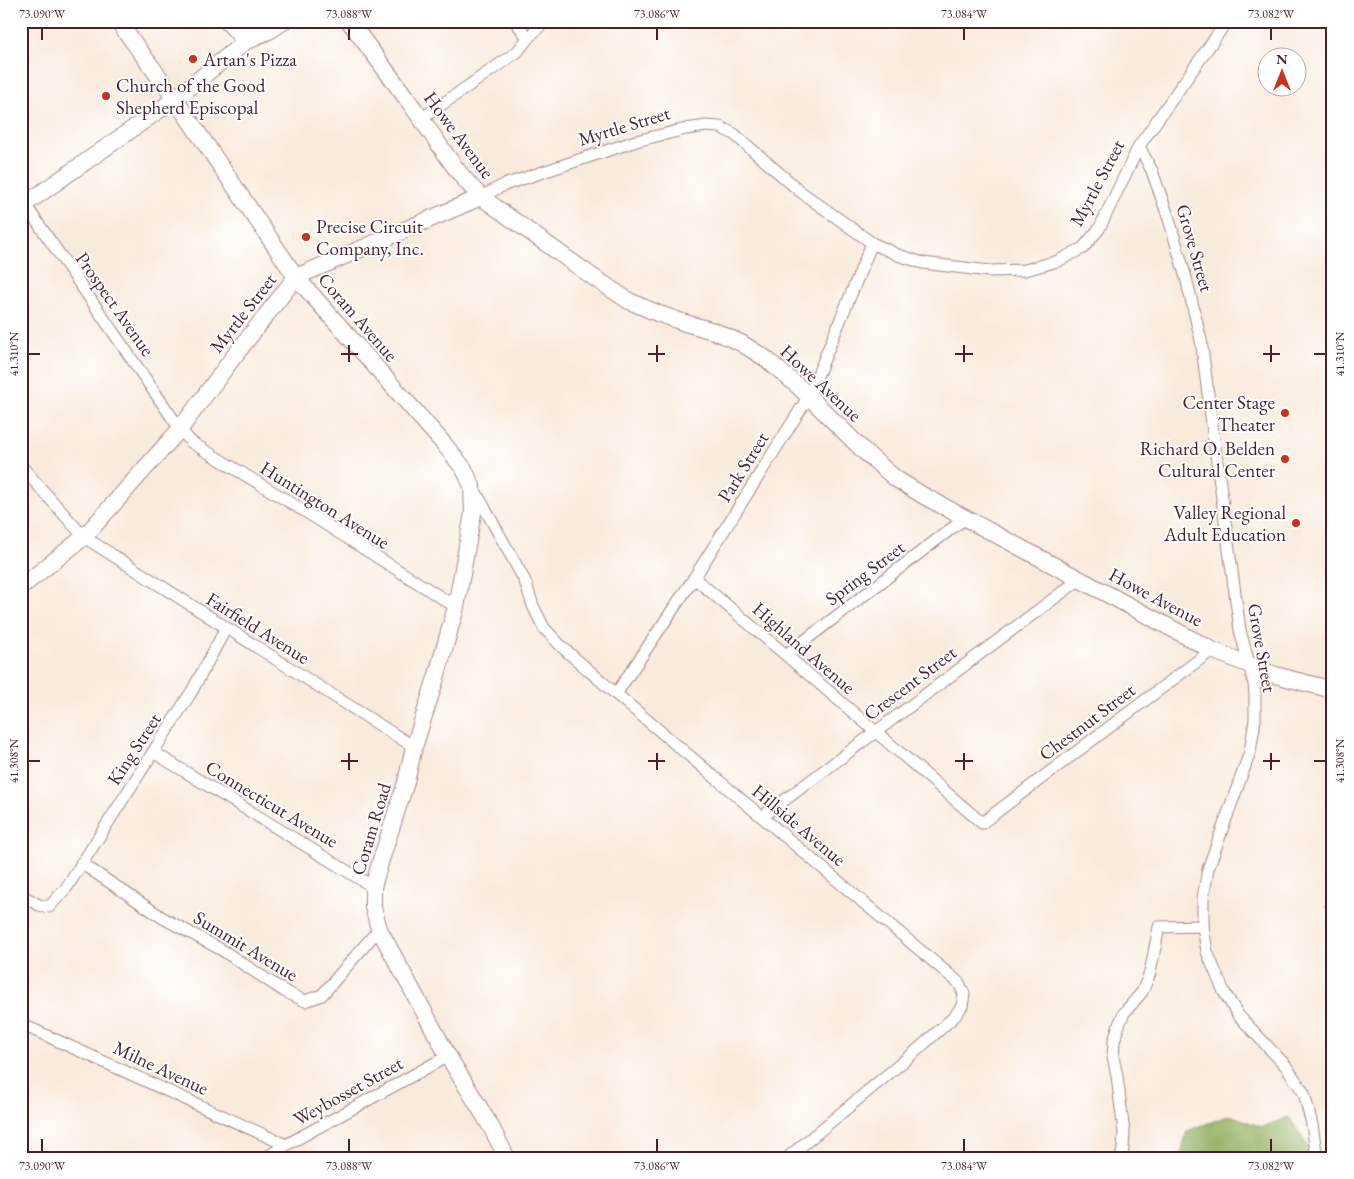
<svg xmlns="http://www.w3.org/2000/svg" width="1354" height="1179" font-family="'EB Garamond',serif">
  <rect width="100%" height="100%" fill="#fff"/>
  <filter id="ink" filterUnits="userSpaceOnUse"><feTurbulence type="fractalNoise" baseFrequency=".02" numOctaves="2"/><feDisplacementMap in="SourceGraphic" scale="10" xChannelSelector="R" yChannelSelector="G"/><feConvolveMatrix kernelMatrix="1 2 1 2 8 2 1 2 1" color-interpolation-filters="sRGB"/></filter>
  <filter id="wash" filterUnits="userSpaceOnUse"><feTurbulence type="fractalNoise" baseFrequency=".0096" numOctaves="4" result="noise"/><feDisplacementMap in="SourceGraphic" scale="20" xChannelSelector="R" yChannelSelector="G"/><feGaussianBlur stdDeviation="1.12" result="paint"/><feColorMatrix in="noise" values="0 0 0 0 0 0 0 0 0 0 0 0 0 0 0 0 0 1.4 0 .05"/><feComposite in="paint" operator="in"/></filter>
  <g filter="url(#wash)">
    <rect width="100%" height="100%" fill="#f9ebdc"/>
    <polygon fill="#93b062" stroke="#6e6846" points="1230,1115 1262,1127 1289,1117 1316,1158 1180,1158 1187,1131"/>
  </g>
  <g filter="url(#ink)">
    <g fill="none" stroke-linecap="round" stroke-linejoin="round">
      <g stroke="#a28584" stroke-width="13">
        <g id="street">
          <polyline points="515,21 528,38"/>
          <polyline points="421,119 517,52 528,38 545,21"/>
          <polyline points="1139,146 1152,171 1169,219 1186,278 1201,340 1215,447 1240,630 1254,684 1255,695 1255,720 1250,752 1208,869 1203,898 1203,926 1207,952 1224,992 1238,1015 1286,1066 1304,1093 1312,1125 1317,1158"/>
          <polyline points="481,197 504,185 636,141 686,129 706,126 720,127 734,134 801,192 872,243 898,255 923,263 981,270 990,271 1025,270 1058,261 1083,248 1099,229 1139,146 1227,21"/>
          <polyline points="22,200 180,429 191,442 314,517 456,607"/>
          <polyline points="21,466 84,537 414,747"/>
          <polyline points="473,487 525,581 533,606 544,628 563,648 616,694 959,983 964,994 962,1006 955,1016 916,1051 787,1158"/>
          <path d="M694,578C791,658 886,741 982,823L1212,650"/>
          <polyline points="787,654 964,519"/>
          <polyline points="616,694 694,578 809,396 872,243"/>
          <polyline points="153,752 373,887"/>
          <polyline points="762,817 1080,579"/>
          <polyline points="81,863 163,918 222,950 284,991 305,1001 322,995 379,929"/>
          <polyline points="21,895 39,905 49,907 67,887 192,691 226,628"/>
          <polyline points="1331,905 1333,899"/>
          <polyline points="21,1024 286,1145"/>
          <polyline points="265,1158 286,1145 448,1056"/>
          <polyline points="1121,1158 1123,1149 1124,1133 1117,1076 1113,1057 1114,1042 1118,1027 1124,1013 1142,992 1150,973 1159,927 1203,926"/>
        </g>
      </g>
      <g stroke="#a28584" stroke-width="18">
        <g id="secondary">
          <polyline points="118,21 175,99 296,277 444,444 464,469 472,486 473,513 456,607 436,678 414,747 406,782 380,863 373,887 373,907 379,929 448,1056 490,1125 507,1158"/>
          <path d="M349,21C373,53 397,85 420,117C440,145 456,173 481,197L593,277L629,301L657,313L685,323L714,331L741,343L765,358L799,387L866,453L896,479L924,496L1212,650L1275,675L1333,690"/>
          <path d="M251,37C264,35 273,29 284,21"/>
          <polyline points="21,207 175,99 251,37 255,29"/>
          <polyline points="21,587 84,537 180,429 232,359 296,277 481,197"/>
        </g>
      </g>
      <g stroke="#a28584" stroke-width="23">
        <polyline id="highway" points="230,21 242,34 251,37 252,27 248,21"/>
      </g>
      <use href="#street" stroke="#fff" stroke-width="11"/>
      <use href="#secondary" stroke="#fff" stroke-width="16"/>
      <use href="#highway" stroke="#fff" stroke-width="21"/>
    </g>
  </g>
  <path fill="none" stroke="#4a1f2b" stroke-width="2" d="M42,28V40M349,28V40M657,28V40M964,28V40M1271,28V40M349,345V362M657,345V362M964,345V362M1271,345V362M28,354H40M341,354H358M648,354H665M955,354H973M1263,354H1280M1314,354H1326M349,753V770M657,753V770M964,753V770M1271,753V770M28,761H40M341,761H358M648,761H665M955,761H973M1263,761H1280M1314,761H1326M42,1139V1152M349,1139V1152M657,1139V1152M964,1139V1152M1271,1139V1152"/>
  <g fill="#c8321e" stroke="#fff" stroke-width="2">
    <circle cx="193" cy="59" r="5"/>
    <circle cx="106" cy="96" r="5"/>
    <circle cx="306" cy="237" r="5"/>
    <circle cx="1285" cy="413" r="5"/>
    <circle cx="1285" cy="459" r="5"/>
    <circle cx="1296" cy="523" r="5"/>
  </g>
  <g text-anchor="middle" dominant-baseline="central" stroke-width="4" stroke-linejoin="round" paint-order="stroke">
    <g font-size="19" fill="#4a1f2b" stroke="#fff" text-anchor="start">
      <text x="203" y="59">Artan's Pizza</text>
      <text x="116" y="85">Church of the Good<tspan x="116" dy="22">Shepherd Episcopal</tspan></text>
      <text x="316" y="226">Precise Circuit<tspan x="316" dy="22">Company, Inc.</tspan></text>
      <text x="1275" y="402" text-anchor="end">Center Stage<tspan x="1275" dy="22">Theater</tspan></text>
      <text x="1275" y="448" text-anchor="end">Richard O. Belden<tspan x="1275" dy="22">Cultural Center</tspan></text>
      <text x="1286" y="512" text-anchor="end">Valley Regional<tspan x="1286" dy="22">Adult Education</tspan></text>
    </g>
    <g font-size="19" fill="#4a1f2b" stroke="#fff">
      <text transform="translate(624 126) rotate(-17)">Myrtle Street</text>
      <text transform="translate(459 135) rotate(53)">Howe Avenue</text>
      <text transform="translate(1097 183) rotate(-62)">Myrtle Street</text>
      <text transform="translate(1195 248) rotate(74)">Grove Street</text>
      <text transform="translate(115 304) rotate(55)">Prospect Avenue</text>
      <text transform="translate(243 313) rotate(-52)">Myrtle Street</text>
      <text transform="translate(358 317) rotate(49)">Coram Avenue</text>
      <text transform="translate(821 383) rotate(43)">Howe Avenue</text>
      <text transform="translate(743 467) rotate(-58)">Park Street</text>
      <text transform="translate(325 505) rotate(32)">Huntington Avenue</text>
      <text transform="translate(865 573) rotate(-37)">Spring Street</text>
      <text transform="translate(1156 597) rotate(28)">Howe Avenue</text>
      <text transform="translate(258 628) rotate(32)">Fairfield Avenue</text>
      <text transform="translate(804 648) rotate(41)">Highland Avenue</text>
      <text transform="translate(1262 648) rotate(80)">Grove Street</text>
      <text transform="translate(910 683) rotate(-37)">Crescent Street</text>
      <text transform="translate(1087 722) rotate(-37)">Chestnut Street</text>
      <text transform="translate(134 749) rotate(-57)">King Street</text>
      <text transform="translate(272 804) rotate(31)">Connecticut Avenue</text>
      <text transform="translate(799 825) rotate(40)">Hillside Avenue</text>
      <text transform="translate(371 829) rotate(-73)">Coram Road</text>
      <text transform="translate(246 946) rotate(31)">Summit Avenue</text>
      <text transform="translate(161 1068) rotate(25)">Milne Avenue</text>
      <text transform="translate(348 1091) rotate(-29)">Weybosset Street</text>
    </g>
  </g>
  <rect width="1354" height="1179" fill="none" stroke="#fff" stroke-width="55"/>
  <g transform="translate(1282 72)"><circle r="24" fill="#ffffff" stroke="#b7a5aa"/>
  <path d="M0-4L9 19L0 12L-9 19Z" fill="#c8321e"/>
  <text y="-8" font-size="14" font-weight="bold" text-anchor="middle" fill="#4a1f2b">N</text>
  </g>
  <rect x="28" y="28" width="1298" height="1124" fill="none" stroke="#4a1f2b" stroke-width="2"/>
  <g font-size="12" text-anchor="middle" fill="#4a1f2b">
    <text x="42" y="18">73.090°W</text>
    <text x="349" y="18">73.088°W</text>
    <text x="657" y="18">73.086°W</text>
    <text x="964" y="18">73.084°W</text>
    <text x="1271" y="18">73.082°W</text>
    <text transform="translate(14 354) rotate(-90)" y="4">41.310°N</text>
    <text transform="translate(1340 354) rotate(-90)" y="4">41.310°N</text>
    <text transform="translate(14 761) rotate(-90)" y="4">41.308°N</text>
    <text transform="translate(1340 761) rotate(-90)" y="4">41.308°N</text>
    <text x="42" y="1170">73.090°W</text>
    <text x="349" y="1170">73.088°W</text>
    <text x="657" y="1170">73.086°W</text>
    <text x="964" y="1170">73.084°W</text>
    <text x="1271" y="1170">73.082°W</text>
  </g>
</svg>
